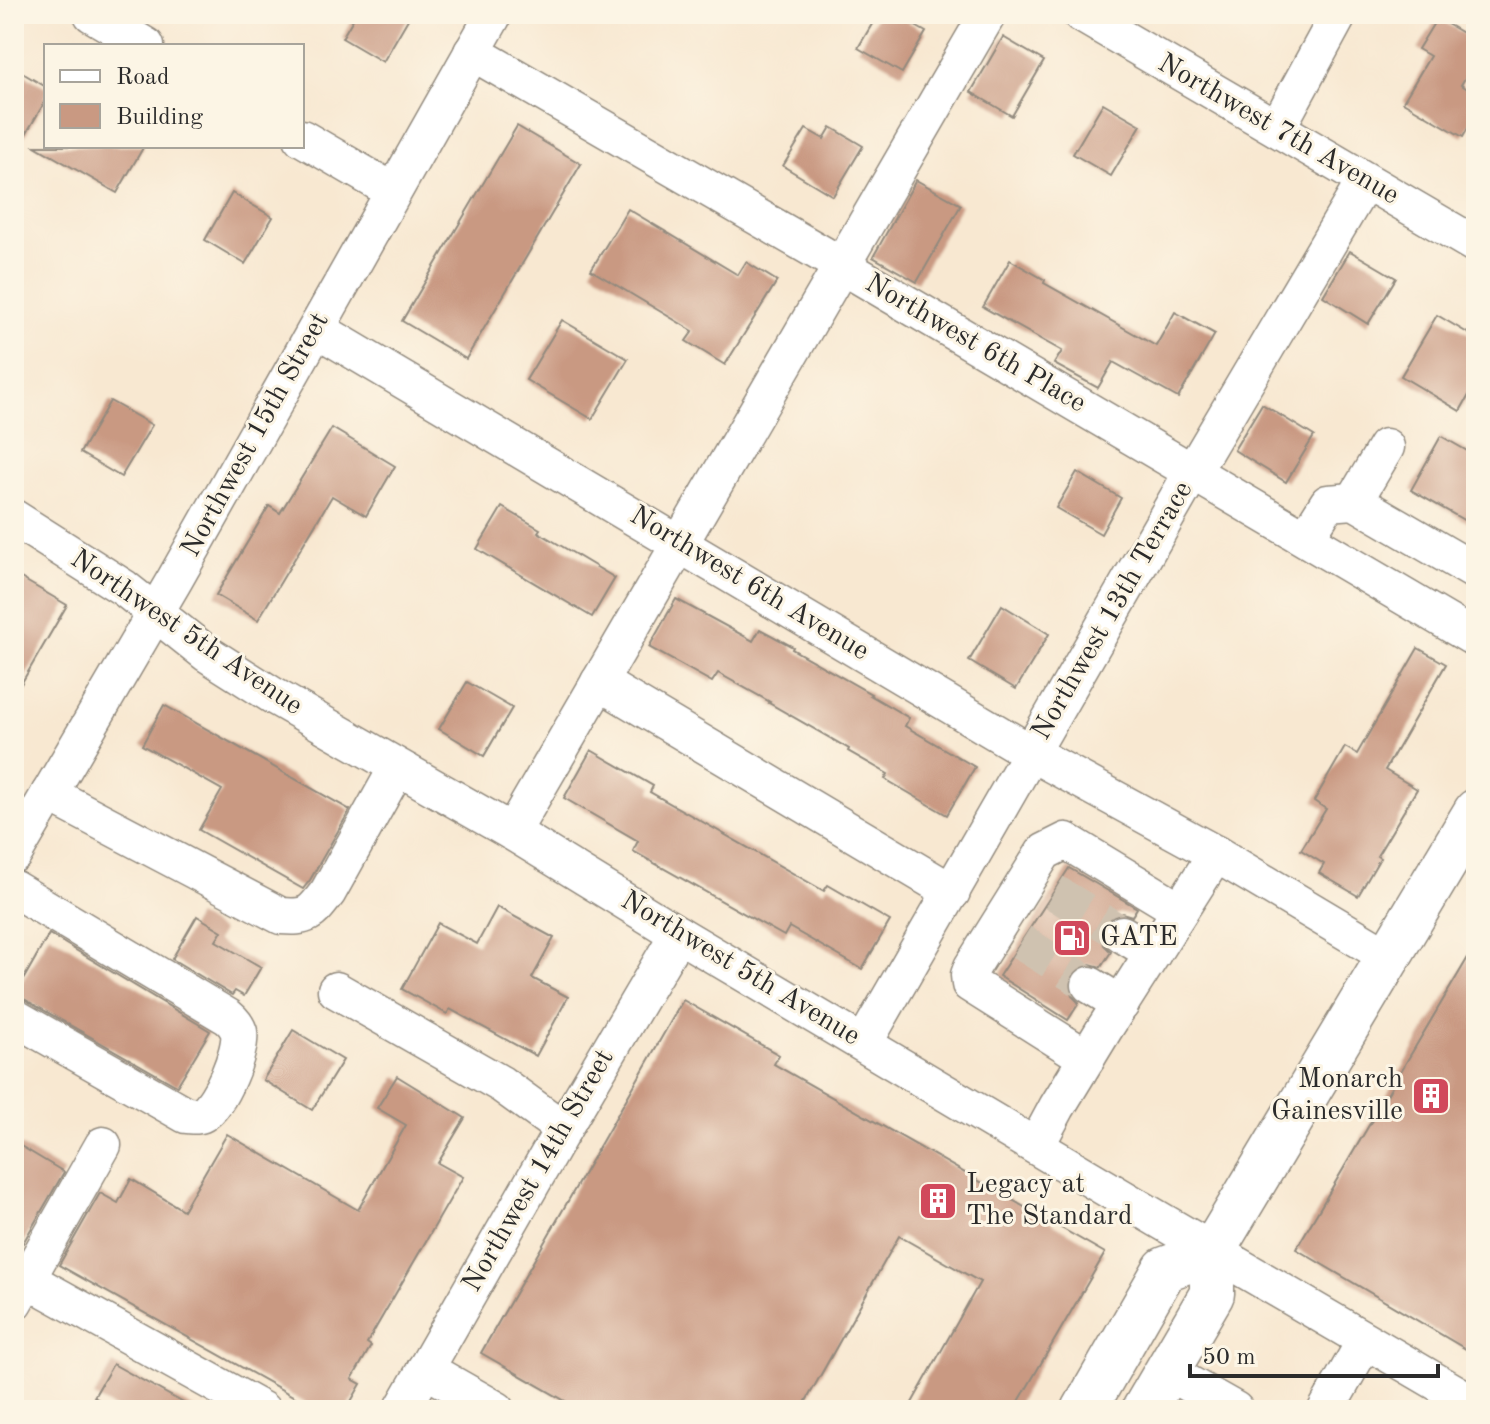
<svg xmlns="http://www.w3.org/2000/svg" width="1490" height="1424" font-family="'Old Standard TT',serif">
  <rect width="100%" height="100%" fill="#fcf5e5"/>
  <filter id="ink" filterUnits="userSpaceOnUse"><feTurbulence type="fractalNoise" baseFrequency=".0125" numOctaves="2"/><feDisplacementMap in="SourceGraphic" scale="16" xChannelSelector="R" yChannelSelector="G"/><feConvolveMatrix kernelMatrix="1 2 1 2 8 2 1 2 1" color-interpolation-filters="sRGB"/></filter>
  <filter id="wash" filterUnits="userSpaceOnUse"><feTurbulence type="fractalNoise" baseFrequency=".006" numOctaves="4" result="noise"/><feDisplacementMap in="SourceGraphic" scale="32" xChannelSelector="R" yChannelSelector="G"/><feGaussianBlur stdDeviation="1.8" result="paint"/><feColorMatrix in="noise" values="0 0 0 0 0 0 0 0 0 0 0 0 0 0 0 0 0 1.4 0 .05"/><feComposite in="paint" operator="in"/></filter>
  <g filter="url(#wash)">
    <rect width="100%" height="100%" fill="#f8e8d1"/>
    <g id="blocks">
      <g fill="#c99982">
        <polygon points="356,14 411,14 383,62 342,38"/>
        <polygon points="878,14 894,14 926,32 902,73 858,48"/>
        <polygon points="1437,18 1476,41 1476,59 1461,85 1476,94 1476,114 1463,137 1403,102 1430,56 1418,49"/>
        <polygon points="1003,37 1044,61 1012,116 971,92"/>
        <polygon points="14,68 46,87 46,100 14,154"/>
        <polygon points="1103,103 1141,125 1111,176 1073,154"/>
        <polygon points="517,126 581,164 466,359 402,321"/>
        <polygon points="831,127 863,146 833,196 783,166 806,129 824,139"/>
        <polygon points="35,146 144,146 117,193"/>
        <polygon points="916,180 961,205 917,282 873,257"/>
        <polygon points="232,193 273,217 245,264 205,240"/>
        <polygon points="628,209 738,275 746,262 777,281 725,365 686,341 693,331 591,270"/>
        <polygon points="1350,251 1396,278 1368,324 1323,296"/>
        <polygon points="1010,260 1045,280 1044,283 1156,346 1175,312 1215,334 1178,398 1113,362 1098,388 1054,364 1062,351 983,307"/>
        <polygon points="1437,315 1476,338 1476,383 1460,411 1401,376"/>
        <polygon points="562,320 628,359 592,419 526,380"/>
        <polygon points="110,401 152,425 121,477 80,453"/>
        <polygon points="1262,404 1314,436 1286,482 1234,450"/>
        <polygon points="332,428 395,466 366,516 332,496 258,620 216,595 269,506 280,513"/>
        <polygon points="1441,436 1476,456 1476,527 1411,490"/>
        <polygon points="1077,472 1121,498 1101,534 1056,508"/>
        <polygon points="502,507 540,529 538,532 615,578 592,617 477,549"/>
        <polygon points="14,574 67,605 14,696"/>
        <polygon points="676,599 753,641 760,629 793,647 792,649 871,694 870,695 909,718 905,726 975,767 947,815 885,779 888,774 848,751 849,749 769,703 770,702 718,673 712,682 649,647"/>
        <polygon points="1002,605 1049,634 1016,689 969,661"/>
        <polygon points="1418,648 1446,664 1385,770 1417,789 1377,856 1380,858 1358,896 1319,873 1324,864 1301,850 1326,809 1314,801 1345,747 1357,754"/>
        <polygon points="467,682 512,708 484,756 439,729"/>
        <polygon points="164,705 350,810 310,880 303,889 199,830 222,790 142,745"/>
        <polygon points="591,750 653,786 650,792 701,821 824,891 828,885 890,921 862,969 789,927 784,936 633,851 638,841 564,798"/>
        <polygon points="1069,868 1137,908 1132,916 1122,913 1111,916 1105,922 1101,934 1104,945 1111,952 1101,967 1090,964 1079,967 1073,973 1069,985 1072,996 1079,1003 1068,1020 999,976"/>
        <polygon points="497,907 554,938 532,978 568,997 536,1056 450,1009 447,1014 402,989 438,923 477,944"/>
        <polygon points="197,916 222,931 216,941 261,967 244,996 235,991 232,995 172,959"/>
        <polygon points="49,934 210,1031 177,1086 24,999 14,996"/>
        <polygon points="1476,944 1476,1355 1296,1249"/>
        <polygon points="683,1000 779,1055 774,1064 1105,1253 1014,1410 908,1410 980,1282 899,1236 801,1410 581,1410 481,1353"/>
        <polygon points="293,1030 343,1060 312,1110 263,1080"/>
        <polygon points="397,1076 465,1118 438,1163 463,1177 367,1343 371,1346 352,1379 361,1384 346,1410 318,1410 59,1265 100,1193 118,1203 131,1179 183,1210 227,1134 358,1210 406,1125 377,1108"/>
        <polygon points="14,1142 64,1172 23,1243 14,1238"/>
        <polygon points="113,1364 196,1410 117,1410 94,1397"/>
      </g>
    </g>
  </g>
  <g filter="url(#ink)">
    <use href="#blocks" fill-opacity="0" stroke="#928a7e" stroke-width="2"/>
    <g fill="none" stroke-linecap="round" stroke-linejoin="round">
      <g stroke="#cfc2b0" stroke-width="36" stroke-dasharray="36 18" stroke-linecap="butt">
        <polyline points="1054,892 1122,934"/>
        <polyline points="1021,942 1090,985"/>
      </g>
      <g stroke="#928a7e" stroke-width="39">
        <g id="minor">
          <polyline points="92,14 146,46"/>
          <polyline points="1081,14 1476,245"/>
          <polyline points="472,52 841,265 1476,639"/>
          <polyline points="1277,128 1339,14"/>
          <polyline points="302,138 393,191"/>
          <polyline points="317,329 1031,753 1216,854 1389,957"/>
          <polyline points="1354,501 1386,447"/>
          <polyline points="14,518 124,588 206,653 272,695 512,832 678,934 1158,1219 1476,1405"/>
          <polyline points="1306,538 1328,503 1354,501 1476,572"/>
          <polyline points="599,682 952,892"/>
          <path d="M49,794L281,916C309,918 311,914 328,892L397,768"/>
          <polyline points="512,832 988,14"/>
          <polyline points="14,854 175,579 494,14"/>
          <path d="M14,889L228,1017C233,1021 237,1026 239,1032C242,1051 220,1103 204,1113C199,1117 192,1115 186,1115L14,1017"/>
          <polyline points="1122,934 1153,953"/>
          <polyline points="1090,985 1121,1004"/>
          <polyline points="336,990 501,1084 563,1129"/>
          <polyline points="864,1043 1193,471 1365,181"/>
          <polyline points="1087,1058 970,984 969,975 972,967 1044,852 1066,841 1180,910"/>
          <polyline points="1036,1146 1057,1107 1105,1028 1216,854"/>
          <polyline points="14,1272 262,1410"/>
          <polyline points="14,1302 103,1145"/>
          <polyline points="425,1369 497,1410"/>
          <polyline points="1166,1371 1235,1410"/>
          <polyline points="402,1410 563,1129 678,934"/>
          <polyline points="1326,1410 1365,1341"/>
        </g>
      </g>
      <g stroke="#928a7e" stroke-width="47">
        <g id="major">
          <polyline points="1084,1410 1165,1269 1212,1252"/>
          <polyline points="1144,1410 1212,1294 1212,1252 1476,811"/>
        </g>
      </g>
      <use href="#minor" stroke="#fff" stroke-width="36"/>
      <use href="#major" stroke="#fff" stroke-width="44"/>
    </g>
  </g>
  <defs>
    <g id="fuel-square" transform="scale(2)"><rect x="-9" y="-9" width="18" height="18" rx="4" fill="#d1495b" stroke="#fcf5e5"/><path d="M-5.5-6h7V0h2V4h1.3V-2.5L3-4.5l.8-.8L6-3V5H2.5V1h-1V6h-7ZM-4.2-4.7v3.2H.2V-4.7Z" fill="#fff"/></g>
    <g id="building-square" transform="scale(2)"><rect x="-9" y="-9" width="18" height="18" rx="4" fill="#d1495b" stroke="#fcf5e5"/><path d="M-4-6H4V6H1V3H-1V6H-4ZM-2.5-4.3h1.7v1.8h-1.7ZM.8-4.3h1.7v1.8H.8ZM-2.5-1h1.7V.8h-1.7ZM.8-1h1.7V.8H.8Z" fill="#fff"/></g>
  </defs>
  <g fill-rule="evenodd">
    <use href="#fuel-square" x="1072" y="938"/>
    <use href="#building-square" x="1431" y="1096"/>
    <use href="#building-square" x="938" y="1201"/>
  </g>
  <g text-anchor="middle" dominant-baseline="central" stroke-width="6" stroke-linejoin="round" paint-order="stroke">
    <g font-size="28" fill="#2b2b2b" stroke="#fcf5e5">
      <text transform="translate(1278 130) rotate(30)">Northwest 7th Avenue</text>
      <text transform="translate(975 344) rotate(30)">Northwest 6th Place</text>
      <text transform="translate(256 435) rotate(-61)">Northwest 15th Street</text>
      <text transform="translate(749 584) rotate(31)">Northwest 6th Avenue</text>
      <text transform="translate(1113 611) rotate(-60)">Northwest 13th Terrace</text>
      <text transform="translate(186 633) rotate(34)">Northwest 5th Avenue</text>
      <text transform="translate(740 969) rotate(31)">Northwest 5th Avenue</text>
      <text transform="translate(539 1171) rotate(-60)">Northwest 14th Street</text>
    </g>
    <g font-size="28" fill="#2b2b2b" stroke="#fcf5e5" text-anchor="start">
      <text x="1100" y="938">GATE</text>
      <text x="1403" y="1080" text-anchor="end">Monarch<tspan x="1403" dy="32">Gainesville</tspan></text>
      <text x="966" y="1185">Legacy at<tspan x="966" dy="32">The Standard</tspan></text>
    </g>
  </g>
  <rect width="1490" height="1424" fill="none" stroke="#fcf5e5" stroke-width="48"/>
  <rect x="44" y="44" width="260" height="104" fill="#fcf5e5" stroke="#a8a49b" stroke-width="2"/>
  <rect x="60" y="70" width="40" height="12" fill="#ffffff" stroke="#a8a49b" stroke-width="2"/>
  <text x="116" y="84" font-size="24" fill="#2b2b2b">Road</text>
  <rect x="60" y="104" width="40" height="24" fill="#c99982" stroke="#a8a49b" stroke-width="2"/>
  <text x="116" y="124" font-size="24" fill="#2b2b2b">Building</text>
  <path d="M1190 1364v12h248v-12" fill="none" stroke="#2b2b2b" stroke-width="4"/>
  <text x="1202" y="1364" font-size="24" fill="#2b2b2b" stroke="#fcf5e5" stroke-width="6" paint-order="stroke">50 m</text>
</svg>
